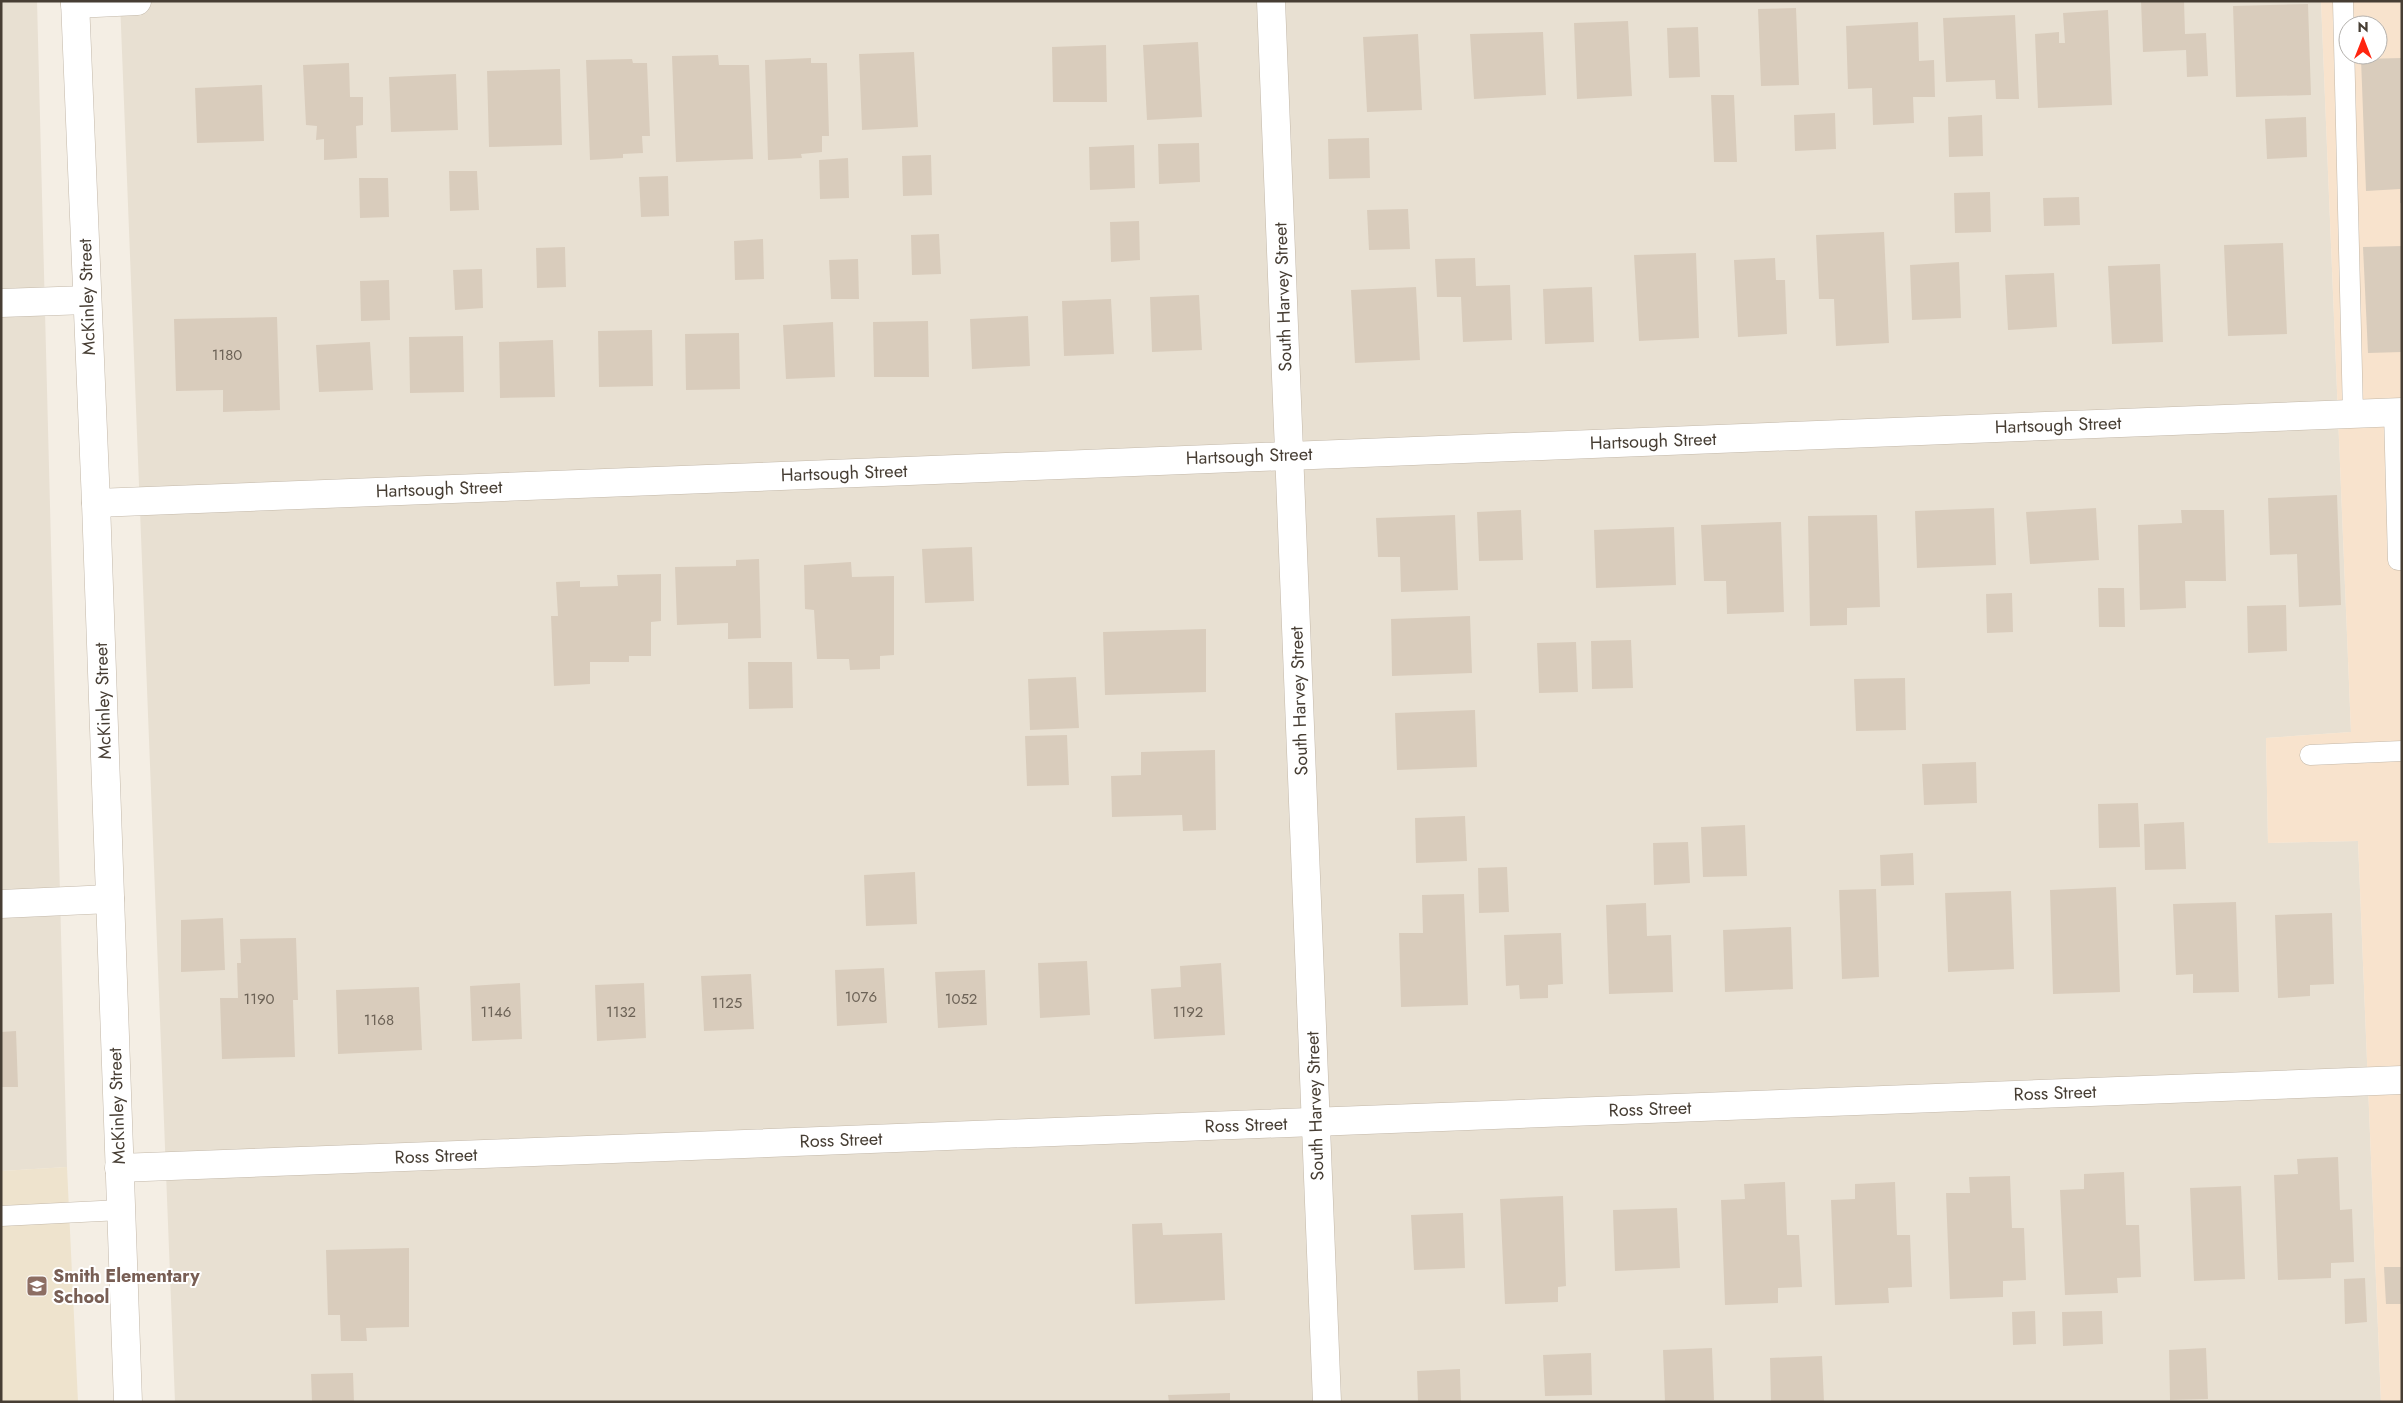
<svg xmlns="http://www.w3.org/2000/svg" width="2403" height="1403" font-family="Jost,sans-serif">
  <rect width="100%" height="100%" fill="#f4eee4"/>
  <g fill="#e8e0d2">
    <polygon points="1,1 37,1 67,1167 1,1171"/>
    <polygon points="120,1 2321,1 2351,732 2266,738 2268,843 2358,841 2381,1402 175,1402"/>
  </g>
  <path fill="#f8e3cd" fill-rule="evenodd" d="M2321,1H2402V1402H2381L2358,841L2268,843L2266,738L2351,732ZM2348,25H2378V55H2348Z"/>
  <polygon fill="#eee3cd" points="67,1167 78,1402 1,1402 1,1171"/>
  <g fill="#d9ccbc">
    <polygon points="2141,1 2184,1 2185,34 2206,33 2208,76 2187,77 2186,50 2143,52"/>
    <polygon points="2308,4 2311,95 2236,97 2233,6"/>
    <polygon points="1796,8 1799,85 1761,86 1758,9"/>
    <polygon points="2108,10 2112,105 2038,108 2035,34 2059,32 2059,43 2065,43 2063,13"/>
    <polygon points="2015,15 2019,99 1996,99 1995,80 1946,82 1943,18"/>
    <polygon points="1628,21 1632,96 1577,99 1574,23"/>
    <polygon points="1918,22 1919,61 1934,60 1935,97 1913,97 1914,123 1873,125 1872,88 1848,89 1846,26"/>
    <polygon points="1698,27 1700,77 1669,78 1667,28"/>
    <polygon points="1543,32 1546,95 1474,99 1470,34"/>
    <polygon points="1418,34 1422,110 1367,112 1363,37"/>
    <polygon points="1198,42 1202,117 1147,120 1143,45"/>
    <polygon points="1106,45 1107,102 1053,102 1052,47"/>
    <polygon points="914,52 918,127 862,130 859,54"/>
    <polygon points="718,55 719,65 749,65 753,159 676,162 672,56"/>
    <polygon points="811,58 811,63 827,63 829,136 822,136 822,152 801,154 802,158 768,160 765,60"/>
    <polygon points="2402,58 2402,203 2400,203 2400,189 2366,191 2361,59"/>
    <polygon points="632,59 633,63 647,63 650,136 642,136 643,153 623,154 623,158 590,160 586,60"/>
    <polygon points="349,63 350,97 363,97 363,125 356,126 357,158 324,160 324,139 316,140 317,126 306,125 303,65"/>
    <polygon points="560,69 562,145 489,147 487,71"/>
    <polygon points="456,74 458,130 391,132 389,77"/>
    <polygon points="262,85 264,141 197,143 195,88"/>
    <polygon points="1711,95 1734,95 1737,162 1714,162"/>
    <polygon points="1835,113 1836,149 1795,151 1794,115"/>
    <polygon points="1982,115 1983,156 1949,157 1948,117"/>
    <polygon points="2306,117 2307,157 2267,159 2265,119"/>
    <polygon points="1369,138 1370,178 1329,179 1328,139"/>
    <polygon points="1199,143 1200,182 1159,184 1158,144"/>
    <polygon points="1134,145 1135,188 1090,190 1089,147"/>
    <polygon points="931,155 932,195 903,196 902,156"/>
    <polygon points="848,158 849,198 820,199 819,160"/>
    <polygon points="449,171 477,171 479,210 450,211"/>
    <polygon points="668,176 669,216 641,217 639,177"/>
    <polygon points="359,178 388,178 389,217 360,218"/>
    <polygon points="1990,192 1991,232 1955,233 1954,193"/>
    <polygon points="2079,197 2080,225 2044,226 2043,198"/>
    <polygon points="1408,209 1410,249 1369,250 1367,210"/>
    <polygon points="1139,221 1140,260 1111,262 1110,222"/>
    <polygon points="1884,232 1889,343 1836,346 1834,299 1819,299 1816,235"/>
    <polygon points="939,234 941,274 912,275 911,235"/>
    <polygon points="763,239 764,279 735,280 734,241"/>
    <polygon points="2283,243 2287,334 2228,336 2224,245"/>
    <polygon points="2402,246 2402,352 2368,353 2363,247"/>
    <polygon points="565,247 566,287 537,288 536,248"/>
    <polygon points="1696,253 1699,338 1639,341 1634,255"/>
    <polygon points="1475,258 1476,286 1510,285 1512,340 1463,342 1461,297 1437,297 1435,259"/>
    <polygon points="1775,258 1776,280 1785,280 1787,334 1738,337 1734,260"/>
    <polygon points="858,259 859,299 831,299 829,260"/>
    <polygon points="1959,262 1961,318 1912,320 1910,265"/>
    <polygon points="2160,264 2163,342 2112,344 2108,266"/>
    <polygon points="482,269 483,308 455,310 453,270"/>
    <polygon points="2054,273 2057,327 2008,330 2005,275"/>
    <polygon points="389,280 390,320 361,321 360,281"/>
    <polygon points="1416,287 1420,360 1355,363 1351,290"/>
    <polygon points="1592,287 1594,342 1545,344 1543,289"/>
    <polygon points="1199,295 1202,350 1152,352 1150,297"/>
    <polygon points="1111,299 1114,354 1064,356 1062,301"/>
    <polygon points="1028,316 1030,366 972,369 970,319"/>
    <polygon points="277,317 280,410 223,412 223,390 176,391 174,319"/>
    <polygon points="928,321 929,377 874,377 873,322"/>
    <polygon points="833,322 835,377 786,379 783,325"/>
    <polygon points="652,330 653,386 599,387 598,331"/>
    <polygon points="739,333 740,389 686,390 685,334"/>
    <polygon points="463,336 464,392 410,393 409,337"/>
    <polygon points="553,340 555,397 500,398 499,342"/>
    <polygon points="370,342 373,390 319,392 316,345"/>
    <polygon points="2337,495 2341,605 2299,607 2297,554 2270,555 2268,498"/>
    <polygon points="1994,508 1996,565 1917,568 1915,511"/>
    <polygon points="2096,508 2099,560 2030,564 2026,512"/>
    <polygon points="1521,510 1523,560 1479,561 1477,512"/>
    <polygon points="2181,510 2224,510 2226,581 2185,581 2186,608 2140,610 2138,525 2182,523"/>
    <polygon points="1455,515 1458,590 1401,592 1400,557 1378,557 1376,518"/>
    <polygon points="1877,515 1880,607 1847,608 1847,625 1810,626 1808,516"/>
    <polygon points="1781,522 1784,612 1727,614 1726,581 1704,581 1701,525"/>
    <polygon points="1674,527 1676,585 1596,588 1594,530"/>
    <polygon points="972,547 974,601 925,603 922,549"/>
    <polygon points="759,559 761,638 728,639 728,623 677,625 675,567 736,566 736,560"/>
    <polygon points="851,562 852,577 894,576 894,655 880,656 880,669 850,670 849,659 817,659 814,610 805,609 804,565"/>
    <polygon points="661,574 661,621 651,622 651,656 629,656 629,662 590,662 590,684 554,686 551,616 558,616 556,582 580,581 580,587 618,586 617,575"/>
    <polygon points="2098,588 2124,588 2125,627 2099,627"/>
    <polygon points="2012,593 2013,632 1987,633 1986,594"/>
    <polygon points="2286,605 2287,651 2248,653 2247,606"/>
    <polygon points="1470,616 1472,673 1392,676 1391,619"/>
    <polygon points="1206,629 1206,692 1105,695 1103,632"/>
    <polygon points="1631,640 1633,688 1592,689 1591,641"/>
    <polygon points="1576,642 1578,692 1539,693 1537,643"/>
    <polygon points="748,662 792,662 793,708 749,709"/>
    <polygon points="1076,677 1079,728 1030,730 1028,679"/>
    <polygon points="1905,678 1906,730 1856,731 1854,679"/>
    <polygon points="1475,710 1477,767 1397,770 1395,713"/>
    <polygon points="1067,735 1069,785 1027,786 1025,736"/>
    <polygon points="1215,750 1216,830 1183,831 1182,815 1112,817 1111,776 1141,775 1141,752"/>
    <polygon points="1976,762 1977,803 1924,805 1922,764"/>
    <polygon points="2138,803 2140,847 2099,848 2098,804"/>
    <polygon points="1465,816 1467,861 1416,863 1415,818"/>
    <polygon points="2184,822 2186,869 2145,870 2144,824"/>
    <polygon points="1745,825 1747,876 1703,877 1701,827"/>
    <polygon points="1688,842 1690,883 1654,885 1653,843"/>
    <polygon points="1913,853 1914,885 1881,886 1880,855"/>
    <polygon points="1507,867 1509,912 1479,913 1478,868"/>
    <polygon points="915,872 917,924 866,926 864,875"/>
    <polygon points="2116,887 2120,992 2053,994 2050,890"/>
    <polygon points="1876,889 1879,977 1842,979 1839,890"/>
    <polygon points="2011,891 2014,969 1948,972 1945,893"/>
    <polygon points="1464,894 1468,1005 1401,1007 1399,933 1423,933 1422,895"/>
    <polygon points="2236,902 2239,992 2193,993 2193,974 2176,975 2173,904"/>
    <polygon points="1646,903 1647,936 1671,935 1673,992 1609,994 1606,905"/>
    <polygon points="2332,913 2334,984 2310,985 2310,996 2278,998 2275,915"/>
    <polygon points="223,918 225,970 181,972 181,920"/>
    <polygon points="1791,927 1793,989 1725,992 1723,930"/>
    <polygon points="1561,933 1563,984 1548,985 1548,998 1520,999 1519,985 1506,986 1504,935"/>
    <polygon points="296,938 298,1000 293,1000 295,1057 222,1059 220,998 238,998 237,963 241,963 240,939"/>
    <polygon points="1087,961 1090,1015 1040,1018 1038,963"/>
    <polygon points="1221,963 1225,1035 1154,1039 1151,989 1181,987 1180,966"/>
    <polygon points="884,968 887,1023 837,1026 835,970"/>
    <polygon points="985,970 987,1025 938,1028 935,972"/>
    <polygon points="751,974 754,1029 704,1031 701,976"/>
    <polygon points="520,983 522,1039 472,1041 470,986"/>
    <polygon points="644,983 646,1038 597,1041 595,985"/>
    <polygon points="419,987 422,1050 338,1054 336,990"/>
    <polygon points="16,1031 18,1087 1,1087 1,1032"/>
    <polygon points="2338,1157 2340,1210 2352,1209 2354,1262 2331,1263 2331,1278 2278,1280 2274,1175 2298,1174 2297,1159"/>
    <polygon points="2124,1172 2126,1225 2139,1225 2141,1277 2117,1278 2118,1293 2065,1295 2060,1190 2084,1189 2084,1174"/>
    <polygon points="2010,1176 2012,1228 2024,1228 2026,1280 2003,1281 2003,1297 1950,1299 1946,1193 1970,1193 1969,1177"/>
    <polygon points="1785,1182 1787,1235 1799,1235 1802,1287 1778,1288 1778,1303 1725,1305 1721,1200 1745,1199 1744,1184"/>
    <polygon points="1895,1182 1897,1235 1910,1235 1912,1287 1888,1288 1889,1303 1835,1305 1831,1200 1855,1199 1855,1184"/>
    <polygon points="2241,1186 2245,1279 2194,1281 2190,1188"/>
    <polygon points="1563,1196 1566,1286 1558,1287 1558,1302 1505,1304 1500,1199"/>
    <polygon points="1677,1208 1680,1268 1615,1271 1613,1210"/>
    <polygon points="1463,1213 1465,1268 1414,1270 1411,1215"/>
    <polygon points="1162,1223 1163,1235 1222,1233 1225,1300 1135,1304 1132,1224"/>
    <polygon points="409,1248 409,1327 366,1328 367,1341 341,1341 340,1315 328,1315 326,1250"/>
    <polygon points="2384,1267 2402,1267 2402,1304 2386,1304"/>
    <polygon points="2365,1278 2367,1322 2345,1324 2344,1279"/>
    <polygon points="2035,1311 2036,1344 2013,1345 2012,1312"/>
    <polygon points="2102,1311 2103,1344 2063,1346 2062,1312"/>
    <polygon points="1712,1348 1714,1400 1665,1402 1663,1350"/>
    <polygon points="2206,1348 2208,1399 2170,1400 2169,1350"/>
    <polygon points="1591,1353 1592,1395 1545,1396 1543,1355"/>
    <polygon points="1822,1356 1824,1402 1771,1402 1770,1358"/>
    <polygon points="1460,1369 1461,1402 1418,1402 1417,1371"/>
    <polygon points="353,1373 354,1402 312,1402 311,1374"/>
    <polygon points="1230,1393 1230,1402 1169,1402 1168,1395"/>
  </g>
  <g fill="none" stroke-linecap="round" stroke-linejoin="round">
    <g stroke="#c3b8a9" stroke-width="21">
      <g id="service">
        <polyline points="2343,1 2353,414"/>
        <polyline points="2394,412 2398,560 2402,560"/>
        <polyline points="2310,755 2402,751"/>
        <polyline points="1,1216 121,1210"/>
      </g>
    </g>
    <g stroke="#c3b8a9" stroke-width="29">
      <g id="minor">
        <polyline points="75,1 96,503 128,1402"/>
        <polyline points="75,4 137,1"/>
        <polyline points="1,303 87,300"/>
        <polyline points="96,503 2402,412"/>
        <polyline points="1,904 110,899"/>
        <polyline points="119,1168 2402,1080"/>
      </g>
    </g>
    <g stroke="#c3b8a9" stroke-width="29">
      <polyline id="tertiary" points="1271,1 1327,1402"/>
    </g>
    <use href="#service" stroke="#fff" stroke-width="20"/>
    <use href="#minor" stroke="#fff" stroke-width="28"/>
    <use href="#tertiary" stroke="#fff" stroke-width="28"/>
  </g>
  <defs>
    <g id="school-square" transform="scale(1.125)"><rect x="-9" y="-9" width="18" height="18" rx="4" fill="#8d6e63" stroke="#fff"/><path d="M0-5L7-2L0 1L-7-2ZM-4 1L0 2.5L4 1V4Q0 6-4 4Z" fill="#fff"/></g>
  </defs>
  <g fill-rule="evenodd">
    <use href="#school-square" x="37" y="1286"/>
  </g>
  <g text-anchor="middle" dominant-baseline="central" stroke-width="4" stroke-linejoin="round" paint-order="stroke">
    <g font-size="15" fill="#6c6256">
      <text x="227" y="355">1180</text>
      <text x="861" y="997">1076</text>
      <text x="259" y="999">1190</text>
      <text x="961" y="999">1052</text>
      <text x="727" y="1003">1125</text>
      <text x="496" y="1012">1146</text>
      <text x="621" y="1012">1132</text>
      <text x="1188" y="1012">1192</text>
      <text x="379" y="1020">1168</text>
    </g>
    <g font-size="18" fill="#473e34" stroke="#fff">
      <text transform="translate(87 297) rotate(-92)">McKinley Street</text>
      <text transform="translate(1283 297) rotate(-92)">South Harvey Street</text>
      <text transform="translate(2058 425) rotate(-2)">Hartsough Street</text>
      <text transform="translate(1653 441) rotate(-2)">Hartsough Street</text>
      <text transform="translate(1249 456) rotate(-2)">Hartsough Street</text>
      <text transform="translate(844 473) rotate(-2)">Hartsough Street</text>
      <text transform="translate(439 489) rotate(-2)">Hartsough Street</text>
      <text transform="translate(103 701) rotate(-92)">McKinley Street</text>
      <text transform="translate(1299 701) rotate(-92)">South Harvey Street</text>
      <text transform="translate(2055 1093) rotate(-2)">Ross Street</text>
      <text transform="translate(117 1106) rotate(-92)">McKinley Street</text>
      <text transform="translate(1315 1106) rotate(-92)">South Harvey Street</text>
      <text transform="translate(1650 1109) rotate(-2)">Ross Street</text>
      <text transform="translate(1246 1125) rotate(-2)">Ross Street</text>
      <text transform="translate(841 1140) rotate(-2)">Ross Street</text>
      <text transform="translate(436 1156) rotate(-2)">Ross Street</text>
    </g>
    <g font-size="18" font-weight="bold" fill="#785e54" stroke="#fff" text-anchor="start">
      <text x="53" y="1276">Smith Elementary<tspan x="53" dy="21">School</tspan></text>
    </g>
  </g>
  <rect width="2403" height="1403" fill="none" stroke="#473e34" stroke-width="5"/>
  <g transform="translate(2363 40)"><circle r="24" fill="#ffffff" stroke="#b5b2ae"/>
  <path d="M0-4L9 19L0 12L-9 19Z" fill="#ff2510"/>
  <text y="-8" font-size="14" font-weight="bold" text-anchor="middle" fill="#473e34">N</text>
  </g>
</svg>
